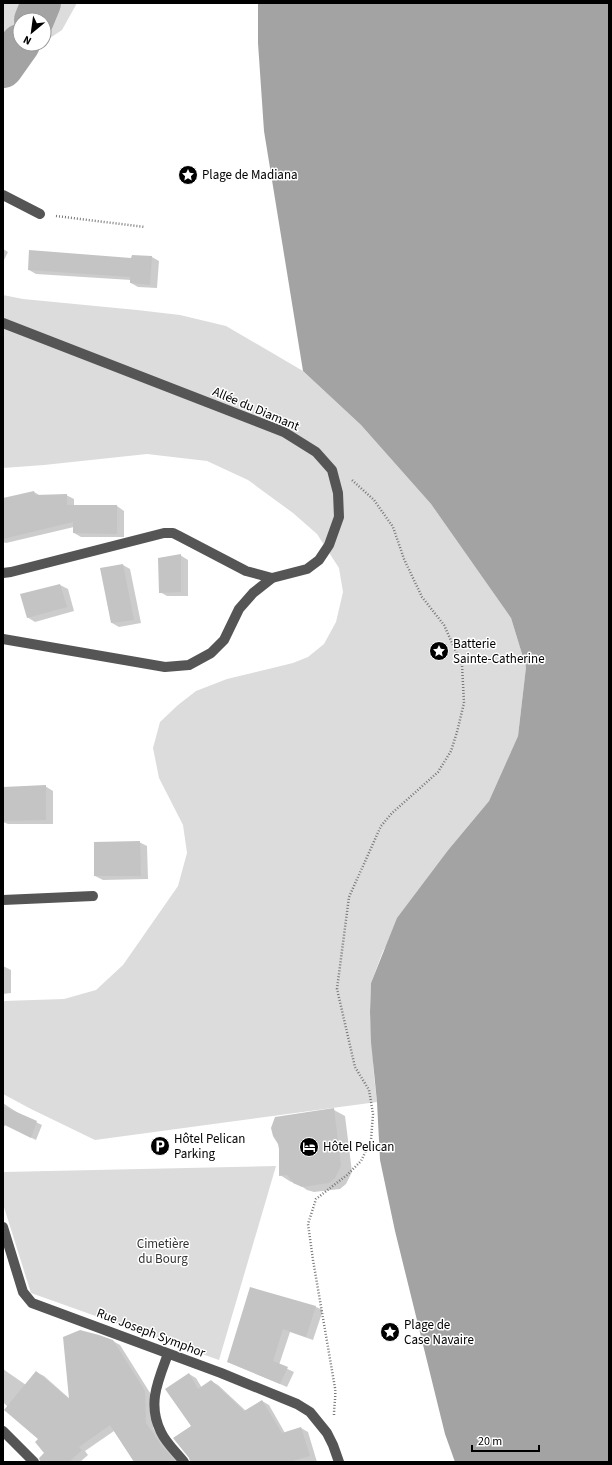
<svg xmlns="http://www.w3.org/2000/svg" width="612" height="1465" font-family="'Source Sans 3',sans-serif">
  <rect width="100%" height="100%" fill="#fff"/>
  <g fill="#dcdcdc">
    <polygon points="3,3 77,3 62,30 44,42 44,20 20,20 20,44 41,44 9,50 3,47"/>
    <polygon points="3,295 23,299 137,310 180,315 226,326 303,371 361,425 431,504 511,618 526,667 518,736 489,801 449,849 383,951 371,983 370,1012 374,1076 377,1102 95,1140 31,1109 3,1094 3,1001 64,999 96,990 123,965 178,886 187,853 183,825 159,778 153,748 160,722 178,705 196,691 227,679 293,663 308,657 324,644 336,622 343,592 339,568 317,534 293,513 248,480 207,461 147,454 44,465 3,468"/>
    <polygon points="276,1166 219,1360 31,1293 3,1204 3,1172"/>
  </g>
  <polygon fill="#a3a3a3" points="258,3 609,3 609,1462 455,1462 445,1434 395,1231 380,1160 377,1102 371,1042 370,1012 371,983 397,918 449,849 489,801 518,736 526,667 511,618 431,504 361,425 303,371 264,131 258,43"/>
  <g fill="#0003">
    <polygon points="3,249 8,252 3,262"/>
    <polygon points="152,257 159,261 157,288 138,287 131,283 131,280 36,274 29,270"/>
    <polygon points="34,492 41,496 66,495 74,499 74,506 117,506 124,511 124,537 81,537 74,533 74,527 6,543 3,542 3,509 4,499"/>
    <polygon points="180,555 188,560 188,596 167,596 160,592"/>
    <polygon points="123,565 130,569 141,623 119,627 112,623"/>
    <polygon points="60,585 68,589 74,611 35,622 27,617"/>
    <polygon points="45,786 53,791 53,824 8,824 3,822 3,788"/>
    <polygon points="139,842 147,846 148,879 103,880 95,876"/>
    <polygon points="3,966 11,970 11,993 3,994"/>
    <polygon points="3,1103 21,1115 42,1125 36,1140 5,1125 3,1129"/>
    <polygon points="334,1110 345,1116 352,1172 346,1184 340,1189 314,1192 307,1190 294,1181 291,1182 280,1175"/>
    <polygon points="251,1288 316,1307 323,1310 313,1340 290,1332 279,1365 294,1372 287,1387 228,1362"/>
    <polygon points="113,1341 120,1345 152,1396 153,1428 169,1451 179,1462 135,1462 114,1431 85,1451 88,1455 80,1462 53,1462 40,1439 3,1402 3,1369 26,1385 36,1372 44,1376 70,1399"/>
    <polygon points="189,1374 196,1378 202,1388 211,1381 218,1385 246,1411 262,1401 269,1405 285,1433 301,1428 308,1432 317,1462 191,1462 192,1427"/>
  </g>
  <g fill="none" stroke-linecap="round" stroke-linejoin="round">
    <g stroke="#a3a3a3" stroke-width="40">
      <polyline points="34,20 41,3"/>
      <polyline points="3,68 20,44"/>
    </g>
  </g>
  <g fill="#c4c4c4">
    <polygon points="29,250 131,258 132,255 152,256 150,285 130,283 130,277 28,270"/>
    <polygon points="34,491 35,495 67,494 67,505 117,505 117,534 73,533 73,522 3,539 3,498"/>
    <polygon points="181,554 181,592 159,593 158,558"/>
    <polygon points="123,564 134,620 111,623 100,568"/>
    <polygon points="60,584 67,607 27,618 20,594"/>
    <polygon points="46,785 46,820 3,821 3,787"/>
    <polygon points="140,841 141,876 94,876 94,842"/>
    <polygon points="3,1106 37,1121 31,1138 3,1124"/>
    <polygon points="334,1108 341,1166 335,1178 329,1183 302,1187 293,1183 287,1175 279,1176 279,1149 278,1144 273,1136 271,1128 275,1117"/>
    <polygon points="250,1287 316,1306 306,1337 283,1329 273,1361 288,1367 280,1384 227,1362"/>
    <polygon points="80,1330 99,1335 113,1340 145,1391 146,1423 162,1446 176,1462 134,1462 110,1425 79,1447 82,1450 69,1462 40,1462 39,1458 44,1453 35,1442 38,1439 4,1410 36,1371 69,1399 63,1337"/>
    <polygon points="189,1373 198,1389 211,1380 244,1411 262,1400 282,1433 301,1427 310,1456 289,1462 190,1462 189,1458 173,1438 191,1426 165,1389"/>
  </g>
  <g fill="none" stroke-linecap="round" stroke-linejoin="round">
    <g stroke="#777" stroke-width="2.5" stroke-dasharray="1 2" stroke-linecap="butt">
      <polyline points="56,216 145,227"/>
      <path d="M334,1415C334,1405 336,1397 335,1388L313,1260L308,1224L316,1199L347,1175L361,1161L371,1140L373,1114L369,1090L355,1067L337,989L349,897L381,826L392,813L438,772L451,751L457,732L464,703L462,665L444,625L422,597L404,559L393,527L374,500L352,480"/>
    </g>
    <g stroke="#555" stroke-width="10">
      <polyline points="3,195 40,214"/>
      <polyline points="3,323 284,432 316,452 332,470 338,493 339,517 329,545 319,560 307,569 272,578 253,593 239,609 224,640 211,653 189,665 165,667 3,639"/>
      <polyline points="3,573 11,572 164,533 173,533 179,536 246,571 272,578"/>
      <polyline points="3,900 93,896"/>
      <polyline points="3,1227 23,1292 32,1303 221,1373 297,1404 310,1412 327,1433 333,1445 339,1462"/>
      <path d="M168,1354C158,1381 147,1404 161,1432C166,1443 177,1453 184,1462"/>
      <polyline points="3,1431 34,1462"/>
    </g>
  </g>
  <defs>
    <g id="sight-disc" transform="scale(1)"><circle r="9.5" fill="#000" stroke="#fff"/><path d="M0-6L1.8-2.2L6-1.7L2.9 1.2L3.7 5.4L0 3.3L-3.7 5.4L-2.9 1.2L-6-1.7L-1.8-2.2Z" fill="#fff"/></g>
    <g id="parking-disc" transform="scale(1)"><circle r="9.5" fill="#000" stroke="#fff"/><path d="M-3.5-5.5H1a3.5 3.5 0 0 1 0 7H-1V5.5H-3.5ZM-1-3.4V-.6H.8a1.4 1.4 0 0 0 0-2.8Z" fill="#fff"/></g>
    <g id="hotel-disc" transform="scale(1)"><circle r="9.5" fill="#000" stroke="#fff"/><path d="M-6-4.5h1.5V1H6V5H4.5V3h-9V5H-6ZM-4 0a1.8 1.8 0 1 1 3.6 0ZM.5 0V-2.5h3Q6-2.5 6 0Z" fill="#fff"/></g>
  </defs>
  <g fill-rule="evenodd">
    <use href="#sight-disc" x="188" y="175"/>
    <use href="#sight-disc" x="439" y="651"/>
    <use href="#parking-disc" x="160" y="1146"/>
    <use href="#hotel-disc" x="309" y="1147"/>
    <use href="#sight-disc" x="390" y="1332"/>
  </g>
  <g text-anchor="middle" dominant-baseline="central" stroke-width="3" stroke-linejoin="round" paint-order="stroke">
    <g font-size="13" fill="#000" stroke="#fff" text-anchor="start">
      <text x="202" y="175">Plage de Madiana</text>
      <text x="453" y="644">Batterie<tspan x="453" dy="15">Sainte-Catherine</tspan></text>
      <text x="174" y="1139">Hôtel Pelican<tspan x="174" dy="15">Parking</tspan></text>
      <text x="323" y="1147">Hôtel Pelican</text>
      <text x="404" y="1325">Plage de<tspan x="404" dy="15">Case Navaire</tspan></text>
    </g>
    <g font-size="13" fill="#000" stroke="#fff">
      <text transform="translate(256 409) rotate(23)">Allée du Diamant</text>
      <text transform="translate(151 1333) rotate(21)">Rue Joseph Symphor</text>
    </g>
    <g font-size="13" fill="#333" stroke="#fff">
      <text x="163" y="1244">Cimetière<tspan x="163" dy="15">du Bourg</tspan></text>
    </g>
  </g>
  <rect width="612" height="1465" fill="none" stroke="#000000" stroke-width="8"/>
  <g transform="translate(32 32) rotate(209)"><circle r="19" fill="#ffffff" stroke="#999999"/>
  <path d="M0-3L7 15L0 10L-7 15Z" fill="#000000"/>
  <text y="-6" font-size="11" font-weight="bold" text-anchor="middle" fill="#000000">N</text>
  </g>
  <path d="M472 1445v6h67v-6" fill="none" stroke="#000000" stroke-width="2"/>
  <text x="478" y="1445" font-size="12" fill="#000000" stroke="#ffffff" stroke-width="3" paint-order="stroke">20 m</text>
</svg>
